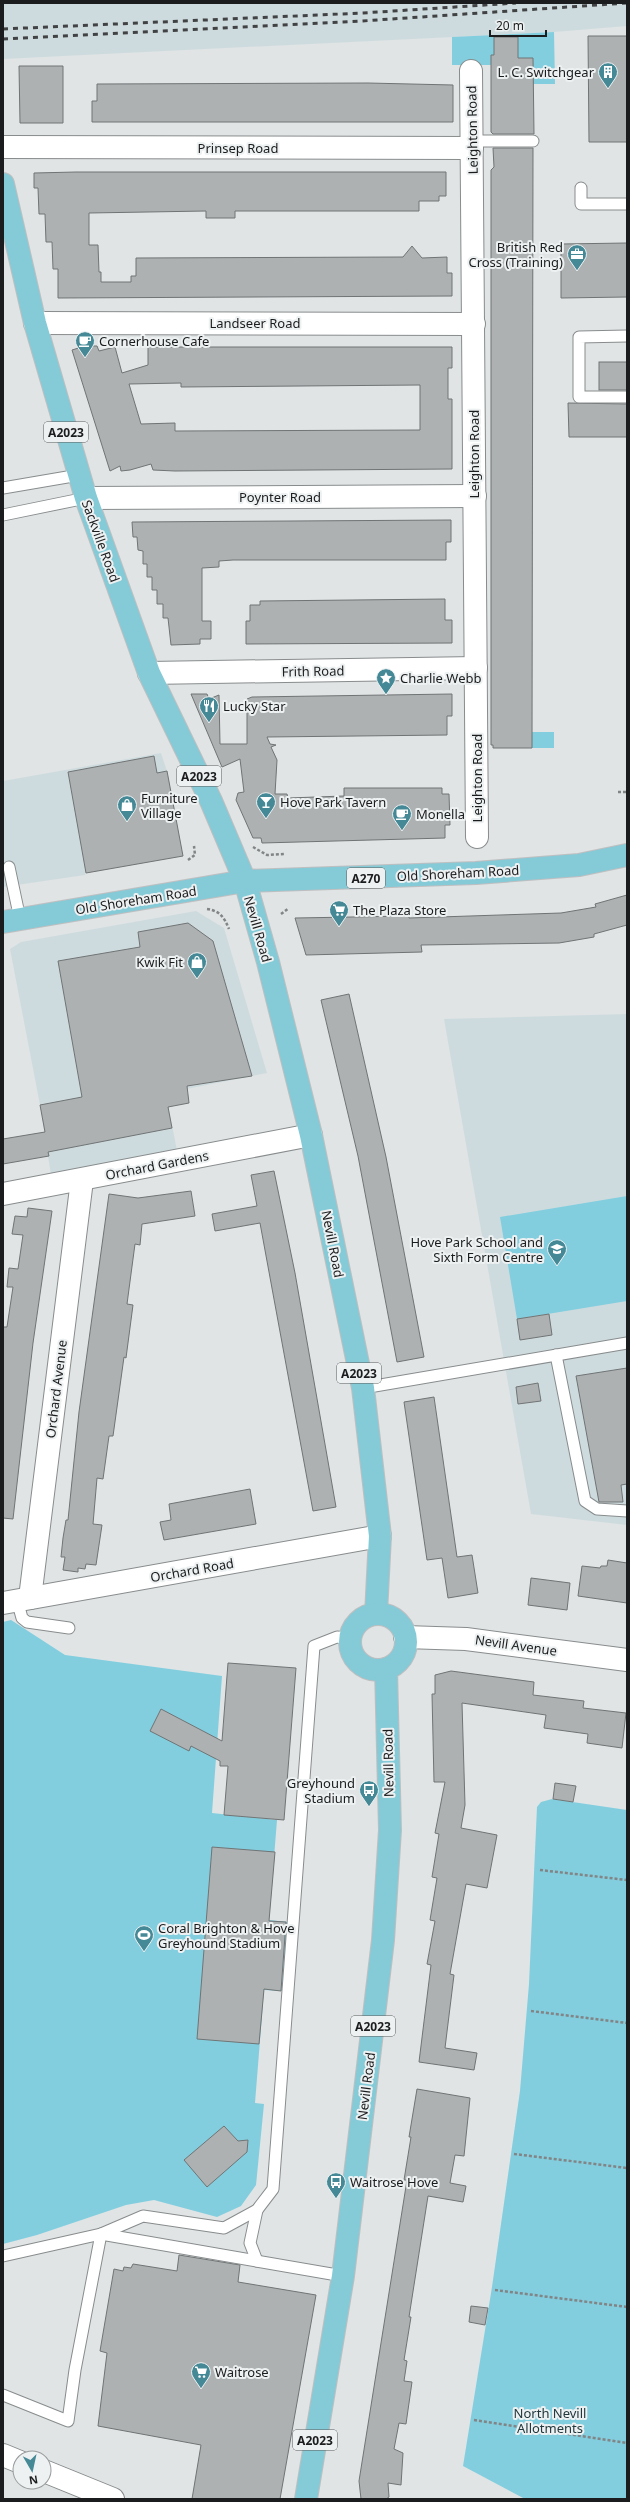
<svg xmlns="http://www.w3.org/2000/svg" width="630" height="2502" font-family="'Noto Sans',sans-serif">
  <rect width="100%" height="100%" fill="#e0e4e5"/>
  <g fill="#cedbde">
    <polygon points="3,3 627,3 627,26 554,32 3,59"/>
    <polygon points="161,753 167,771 183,856 86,873 85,875 3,887 3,781"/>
    <polygon points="196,911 224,928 267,1073 166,1093 177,1151 51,1175 40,1105 10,949 21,942"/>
    <polygon points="627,1014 627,1525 531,1514 444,1019"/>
  </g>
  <g fill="#82cedf">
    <polygon points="554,32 555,84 517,84 533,79 533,58 518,58 518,37 494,37 495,55 491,65 452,65 452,37"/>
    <polygon points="519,732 554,732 554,748 532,748 532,740"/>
    <polygon points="627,1196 627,1301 517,1319 500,1217"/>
    <polygon points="11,1620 65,1655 222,1676 212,1813 277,1820 269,1920 288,1922 282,1991 264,1990 255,2103 264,2104 256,2185 241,2206 217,2217 154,2200 126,2205 37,2235 3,2244 3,1622"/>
    <polygon points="552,1799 627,1810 627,2499 525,2499 463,2466 492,2287 520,2091 529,1984 537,1807 541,1802"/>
  </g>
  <g fill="#adb1b2" stroke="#707475" fill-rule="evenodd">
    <polygon points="588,36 627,36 627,142 589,142"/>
    <polygon points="494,37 518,37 518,58 533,58 534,134 493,134 491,132 491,55 494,55"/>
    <polygon points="19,66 63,66 63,123 20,123"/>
    <polygon points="368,83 453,85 453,122 92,122 92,101 97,101 97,84"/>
    <polygon points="493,148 533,148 532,748 493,748 493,745 491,745 491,170 494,167"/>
    <polygon points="76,172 446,172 446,196 439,196 439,201 419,201 419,211 235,211 235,218 206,218 206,211 89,213 89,245 98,245 99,272 101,272 101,282 131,282 131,276 136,276 136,258 403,257 412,246 422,258 447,257 447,273 452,273 452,296 58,298 58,269 53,269 52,242 46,242 45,214 39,214 38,188 34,188 34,173"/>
    <polygon points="627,243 627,297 561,298 561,244"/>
    <path d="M85,346H97L99,351L115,347L122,373L148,365V347H452V368H448V399H452V469L175,471L153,470L151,464L130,470L121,471L120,466L110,471L72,350ZM181,383V387L420,385V430L175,431V423L141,424L129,384Z"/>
    <rect x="599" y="362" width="28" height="28"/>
    <polygon points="568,403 627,404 627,437 569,437"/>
    <polygon points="451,520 451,542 446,542 446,560 233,560 219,561 219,567 202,568 202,621 211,621 211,639 200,639 200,644 171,645 168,618 163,618 163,604 157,604 157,590 152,590 152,577 147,577 147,564 143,564 143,551 138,550 137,537 133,537 132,522"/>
    <polygon points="445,599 445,620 452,620 452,643 246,644 246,621 250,621 250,605 260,605 260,601"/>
    <polygon points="191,694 207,694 209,699 219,695 220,744 247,744 247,699 252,697 452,694 452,716 447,716 447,735 267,737 270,744 276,745 271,747 277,760 275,794 287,794 288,798 344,796 344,788 442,788 442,794 449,794 450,825 445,825 445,838 262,843 261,838 253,838 236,800 238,793 244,792 240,759 222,767"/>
    <polygon points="154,756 157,773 167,771 183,856 86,873 68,772"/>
    <polygon points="627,895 627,925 594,934 594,937 559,943 421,945 422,952 306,955 295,918 409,916 409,918 561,913 596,907 595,904"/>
    <polygon points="188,923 213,941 252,1076 187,1086 189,1103 168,1107 172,1128 48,1152 49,1156 3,1164 3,1139 45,1132 40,1105 82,1097 58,961 140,947 138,932"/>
    <polygon points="349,994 386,1157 424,1357 397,1362 358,1156 321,1000"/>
    <polygon points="274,1171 295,1273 336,1507 313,1511 260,1223 215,1231 212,1214 257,1206 251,1175"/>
    <polygon points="191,1191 195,1216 142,1224 140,1245 135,1244 127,1304 133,1305 126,1358 124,1357 113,1436 109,1436 103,1479 97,1478 93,1524 102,1525 96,1565 86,1564 85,1569 78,1568 78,1572 63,1570 65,1557 61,1557 63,1538 66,1520 68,1520 79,1412 109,1194 138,1198"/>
    <polygon points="28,1208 52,1211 33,1343 13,1519 3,1518 3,1327 7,1327 13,1287 7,1287 9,1268 18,1269 23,1235 12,1234 15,1216 27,1217"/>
    <polygon points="549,1314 552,1335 520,1340 517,1319"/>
    <polygon points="627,1368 627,1484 621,1485 623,1502 599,1502 576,1376"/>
    <polygon points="538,1383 541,1401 518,1404 516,1387"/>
    <polygon points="434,1397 457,1557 472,1555 478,1593 448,1598 442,1558 427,1560 404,1402"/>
    <polygon points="250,1489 256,1524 164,1540 160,1522 171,1520 169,1504"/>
    <polygon points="608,1560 627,1563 627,1603 578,1596 582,1566 600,1568 601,1566 607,1566"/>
    <polygon points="531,1578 570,1583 567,1610 528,1605"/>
    <polygon points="228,1663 296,1668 284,1820 224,1815 228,1766 220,1766 220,1761 191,1746 189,1751 150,1731 161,1709 222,1741"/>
    <polygon points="451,1671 534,1682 533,1695 584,1701 583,1708 626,1713 622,1748 587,1743 588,1734 544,1728 546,1715 462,1703 465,1805 461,1828 497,1835 487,1888 466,1884 450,1974 454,1975 445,2048 477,2053 474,2070 419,2062 431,1965 427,1964 435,1921 430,1920 437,1878 432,1877 439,1834 435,1833 445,1782 434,1782 432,1694 435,1694 435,1675"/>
    <polygon points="555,1783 576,1786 573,1802 553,1799"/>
    <polygon points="212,1847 275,1852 269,1921 286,1922 281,1991 264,1989 259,2044 197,2039"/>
    <polygon points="417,2089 470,2098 464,2156 455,2155 450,2183 466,2186 463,2202 428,2196 409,2317 411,2317 404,2360 407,2361 404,2381 412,2382 406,2424 399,2423 394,2449 403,2453 401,2485 388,2483 389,2497 386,2499 361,2499 359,2481 407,2180 404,2180 411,2137 409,2137"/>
    <polygon points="224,2126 238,2141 248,2140 247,2152 207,2187 184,2160"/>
    <polygon points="179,2255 240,2265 238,2282 316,2295 280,2499 192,2499 201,2445 98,2426 107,2353 100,2351 114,2269 123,2271 124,2267 131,2268 133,2264 177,2271"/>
    <polygon points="471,2306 488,2308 485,2325 469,2322"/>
  </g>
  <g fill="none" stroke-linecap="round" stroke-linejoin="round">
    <g stroke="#888c8d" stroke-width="13">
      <g id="service">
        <polyline points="472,141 533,141"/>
        <polyline points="581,188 581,204 627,204"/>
        <polyline points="627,336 579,337 579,397 627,397"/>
        <polyline points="3,488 79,475"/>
        <polyline points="3,515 86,498"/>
        <polyline points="9,867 20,919"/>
        <polyline points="556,1355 585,1501 597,1509 627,1511"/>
        <polyline points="363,1388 627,1343"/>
        <polyline points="17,1600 22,1618 27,1622 69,1628"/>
        <polyline points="257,2210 250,2243 257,2261"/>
        <polyline points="3,2256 101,2234 143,2216 224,2228 257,2210 273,2189 314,1646 337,1637 350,1638"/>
        <polyline points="3,2395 68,2421 75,2370 101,2234 343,2276"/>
      </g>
    </g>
    <g stroke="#888c8d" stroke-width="24">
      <g id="minor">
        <polyline points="471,71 477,837"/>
        <polyline points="3,147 472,148"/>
        <polyline points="35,323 474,324"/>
        <polyline points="86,498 475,496"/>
        <polyline points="149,673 476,668"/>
        <polyline points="3,1194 311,1135"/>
        <polyline points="30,1598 82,1180"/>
        <polyline points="3,1603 380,1536"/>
        <polyline points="405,1637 466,1639 627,1660"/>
        <polyline points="3,2455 20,2462"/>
        <polyline points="44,2471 113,2499"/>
      </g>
    </g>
    <g stroke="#bfbfc0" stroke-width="24">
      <g id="primary">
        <polyline points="3,184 35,323 86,498 149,673 211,801 245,881 268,962 311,1135 363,1388 380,1536 376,1614"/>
        <polyline points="3,922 245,881 476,873 579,865 627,855"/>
        <circle cx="378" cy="1642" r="28"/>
        <polyline points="306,2499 343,2276 383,1940 390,1830 386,1669"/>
      </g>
    </g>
    <g stroke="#828485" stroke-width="2.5" stroke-dasharray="3 2" stroke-linecap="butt">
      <polyline points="618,792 627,792"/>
      <polyline points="253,847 267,855 284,854"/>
      <polyline points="188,860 195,855 194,846"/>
      <path d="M207,909C220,911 224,917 229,929"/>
      <polyline points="281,914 289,908"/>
      <polyline points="540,1870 627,1880"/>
      <polyline points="531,2011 627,2023"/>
      <polyline points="514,2154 627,2168"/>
      <polyline points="495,2290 627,2307"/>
      <polyline points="474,2420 627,2443"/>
    </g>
    <use href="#service" stroke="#fff" stroke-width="11"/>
    <use href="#minor" stroke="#fff" stroke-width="22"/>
    <use href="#primary" stroke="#85cad7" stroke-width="22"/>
    <g stroke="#414243" stroke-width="3" stroke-dasharray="5 5" stroke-linecap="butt">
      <polyline points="3,29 363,13 516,3"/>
      <polyline points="3,39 362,21 627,3"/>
    </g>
  </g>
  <defs>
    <g id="building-pin" transform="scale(1)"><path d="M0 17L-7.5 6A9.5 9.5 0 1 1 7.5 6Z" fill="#458997" stroke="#edf1f2"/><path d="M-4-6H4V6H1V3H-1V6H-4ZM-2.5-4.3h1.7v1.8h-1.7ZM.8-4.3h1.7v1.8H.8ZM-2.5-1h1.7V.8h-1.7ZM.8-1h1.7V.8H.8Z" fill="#fff"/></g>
    <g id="office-pin" transform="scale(1)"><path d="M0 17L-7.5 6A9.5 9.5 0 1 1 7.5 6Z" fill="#458997" stroke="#edf1f2"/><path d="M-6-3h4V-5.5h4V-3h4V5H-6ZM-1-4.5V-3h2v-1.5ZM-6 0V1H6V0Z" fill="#fff"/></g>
    <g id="cafe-pin" transform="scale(1)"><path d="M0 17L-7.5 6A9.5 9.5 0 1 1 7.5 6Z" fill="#458997" stroke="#edf1f2"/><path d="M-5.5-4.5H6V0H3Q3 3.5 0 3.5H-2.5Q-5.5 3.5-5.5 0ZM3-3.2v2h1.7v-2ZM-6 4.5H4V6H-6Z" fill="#fff"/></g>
    <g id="sight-pin" transform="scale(1)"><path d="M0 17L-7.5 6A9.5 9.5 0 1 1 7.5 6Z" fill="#458997" stroke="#edf1f2"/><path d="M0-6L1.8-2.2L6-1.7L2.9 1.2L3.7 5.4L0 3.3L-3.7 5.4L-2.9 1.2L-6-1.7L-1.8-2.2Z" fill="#fff"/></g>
    <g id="restaurant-pin" transform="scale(1)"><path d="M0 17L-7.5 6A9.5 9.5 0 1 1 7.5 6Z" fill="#458997" stroke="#edf1f2"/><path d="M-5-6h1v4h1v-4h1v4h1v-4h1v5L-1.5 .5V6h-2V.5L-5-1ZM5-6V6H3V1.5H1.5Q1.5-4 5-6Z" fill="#fff"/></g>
    <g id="bar-pin" transform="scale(1)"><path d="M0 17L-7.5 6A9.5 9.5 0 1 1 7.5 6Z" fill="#458997" stroke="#edf1f2"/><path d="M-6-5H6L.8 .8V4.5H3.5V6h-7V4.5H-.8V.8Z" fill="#fff"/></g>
    <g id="shop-pin" transform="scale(1)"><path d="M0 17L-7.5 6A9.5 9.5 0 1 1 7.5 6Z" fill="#458997" stroke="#edf1f2"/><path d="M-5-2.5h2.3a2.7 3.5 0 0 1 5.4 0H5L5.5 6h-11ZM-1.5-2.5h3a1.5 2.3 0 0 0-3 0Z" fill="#fff"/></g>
    <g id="supermarket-pin" transform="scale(1)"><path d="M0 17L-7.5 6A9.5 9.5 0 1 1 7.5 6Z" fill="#458997" stroke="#edf1f2"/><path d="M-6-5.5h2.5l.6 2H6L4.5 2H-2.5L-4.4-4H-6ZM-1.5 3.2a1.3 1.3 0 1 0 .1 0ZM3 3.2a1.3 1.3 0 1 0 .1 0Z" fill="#fff"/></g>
    <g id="school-pin" transform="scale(1)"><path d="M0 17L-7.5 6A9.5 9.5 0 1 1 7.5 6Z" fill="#458997" stroke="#edf1f2"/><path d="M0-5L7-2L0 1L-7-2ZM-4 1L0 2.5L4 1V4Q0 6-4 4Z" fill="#fff"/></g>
    <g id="bus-pin" transform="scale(1)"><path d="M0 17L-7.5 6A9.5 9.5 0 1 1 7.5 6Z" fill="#458997" stroke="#edf1f2"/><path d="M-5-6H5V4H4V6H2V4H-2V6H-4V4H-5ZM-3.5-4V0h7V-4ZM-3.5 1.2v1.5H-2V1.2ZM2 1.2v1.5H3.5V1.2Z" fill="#fff"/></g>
    <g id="stadium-pin" transform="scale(1)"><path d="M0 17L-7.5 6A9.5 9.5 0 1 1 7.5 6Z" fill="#458997" stroke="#edf1f2"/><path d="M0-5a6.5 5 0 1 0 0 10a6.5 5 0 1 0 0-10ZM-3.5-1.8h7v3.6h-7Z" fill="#fff"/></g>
  </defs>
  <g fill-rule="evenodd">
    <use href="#building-pin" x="608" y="72"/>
    <use href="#office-pin" x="577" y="254"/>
    <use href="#cafe-pin" x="85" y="341"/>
    <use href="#sight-pin" x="386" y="678"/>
    <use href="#restaurant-pin" x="209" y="706"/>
    <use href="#bar-pin" x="266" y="802"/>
    <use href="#shop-pin" x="127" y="805"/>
    <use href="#cafe-pin" x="402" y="814"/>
    <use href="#supermarket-pin" x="339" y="910"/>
    <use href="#shop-pin" x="197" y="962"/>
    <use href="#school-pin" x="557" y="1249"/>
    <use href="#bus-pin" x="369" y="1790"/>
    <use href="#stadium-pin" x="144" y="1935"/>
    <use href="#bus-pin" x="336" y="2182"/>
    <use href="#supermarket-pin" x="201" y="2372"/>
  </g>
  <g text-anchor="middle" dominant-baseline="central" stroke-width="4" stroke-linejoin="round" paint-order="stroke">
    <g fill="#edf1f2" stroke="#5a5c5d" stroke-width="1">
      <rect x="44" y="422" width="44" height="20" rx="3"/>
      <rect x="177" y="766" width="44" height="20" rx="3"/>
      <rect x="347" y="868" width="38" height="20" rx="3"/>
      <rect x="337" y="1363" width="44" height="20" rx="3"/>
      <rect x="351" y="2016" width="44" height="20" rx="3"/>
      <rect x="293" y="2430" width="44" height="20" rx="3"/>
    </g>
    <g font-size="12" font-weight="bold" fill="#1b1c1d">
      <text x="66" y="432">A2023</text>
      <text x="199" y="776">A2023</text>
      <text x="366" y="878">A270</text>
      <text x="359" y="1373">A2023</text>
      <text x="373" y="2026">A2023</text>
      <text x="315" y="2440">A2023</text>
    </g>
    <g font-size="13" fill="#1b1c1d" stroke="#edf1f2" text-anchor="start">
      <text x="594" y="72" text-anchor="end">L. C. Switchgear</text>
      <text x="563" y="247" text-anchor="end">British Red<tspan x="563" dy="15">Cross (Training)</tspan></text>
      <text x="99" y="341">Cornerhouse Cafe</text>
      <text x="400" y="678">Charlie Webb</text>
      <text x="223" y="706">Lucky Star</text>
      <text x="141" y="798">Furniture<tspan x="141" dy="15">Village</tspan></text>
      <text x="280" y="802">Hove Park Tavern</text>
      <text x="416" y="814">Monella</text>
      <text x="353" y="910">The Plaza Store</text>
      <text x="183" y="962" text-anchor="end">Kwik Fit</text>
      <text x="543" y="1242" text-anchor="end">Hove Park School and<tspan x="543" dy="15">Sixth Form Centre</tspan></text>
      <text x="355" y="1783" text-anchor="end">Greyhound<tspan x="355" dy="15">Stadium</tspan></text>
      <text x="158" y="1928">Coral Brighton &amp; Hove<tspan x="158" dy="15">Greyhound Stadium</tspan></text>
      <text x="350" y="2182">Waitrose Hove</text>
      <text x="215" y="2372">Waitrose</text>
    </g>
    <g font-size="13" fill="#1b1c1d" stroke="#edf1f2">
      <text transform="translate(472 130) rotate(-91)">Leighton Road</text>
      <text x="238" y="148">Prinsep Road</text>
      <text x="255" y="323">Landseer Road</text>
      <text transform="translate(474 454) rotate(-90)">Leighton Road</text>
      <text x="280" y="497">Poynter Road</text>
      <text transform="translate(101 541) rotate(70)">Sackville Road</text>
      <text transform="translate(313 671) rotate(-1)">Frith Road</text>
      <text transform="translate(477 778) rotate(-90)">Leighton Road</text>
      <text transform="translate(458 873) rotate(-3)">Old Shoreham Road</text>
      <text transform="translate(136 900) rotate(-9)">Old Shoreham Road</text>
      <text transform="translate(258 929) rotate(74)">Nevill Road</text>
      <text transform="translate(157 1165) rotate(-11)">Orchard Gardens</text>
      <text transform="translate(333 1244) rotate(79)">Nevill Road</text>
      <text transform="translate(56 1389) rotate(-83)">Orchard Avenue</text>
      <text transform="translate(192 1570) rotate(-10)">Orchard Road</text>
      <text transform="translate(516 1645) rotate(8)">Nevill Avenue</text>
      <text transform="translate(388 1763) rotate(-91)">Nevill Road</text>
      <text transform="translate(366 2086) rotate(-83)">Nevill Road</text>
    </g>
    <g font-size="13" fill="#22383d" stroke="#edf1f2">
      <text x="550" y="2413">North Nevill<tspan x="550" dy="15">Allotments</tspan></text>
    </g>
  </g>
  <rect width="630" height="2502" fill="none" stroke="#1b1c1d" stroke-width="8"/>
  <g transform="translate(32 2470) rotate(171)"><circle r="19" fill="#edf1f2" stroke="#999c9d"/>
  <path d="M0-3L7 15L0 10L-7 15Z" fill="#458997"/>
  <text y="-6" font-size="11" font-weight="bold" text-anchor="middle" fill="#1b1c1d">N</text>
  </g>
  <path d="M490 30v6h56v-6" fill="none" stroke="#1b1c1d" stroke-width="2"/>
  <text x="496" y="30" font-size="12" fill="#1b1c1d" stroke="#edf1f2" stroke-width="3" paint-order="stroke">20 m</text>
</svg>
